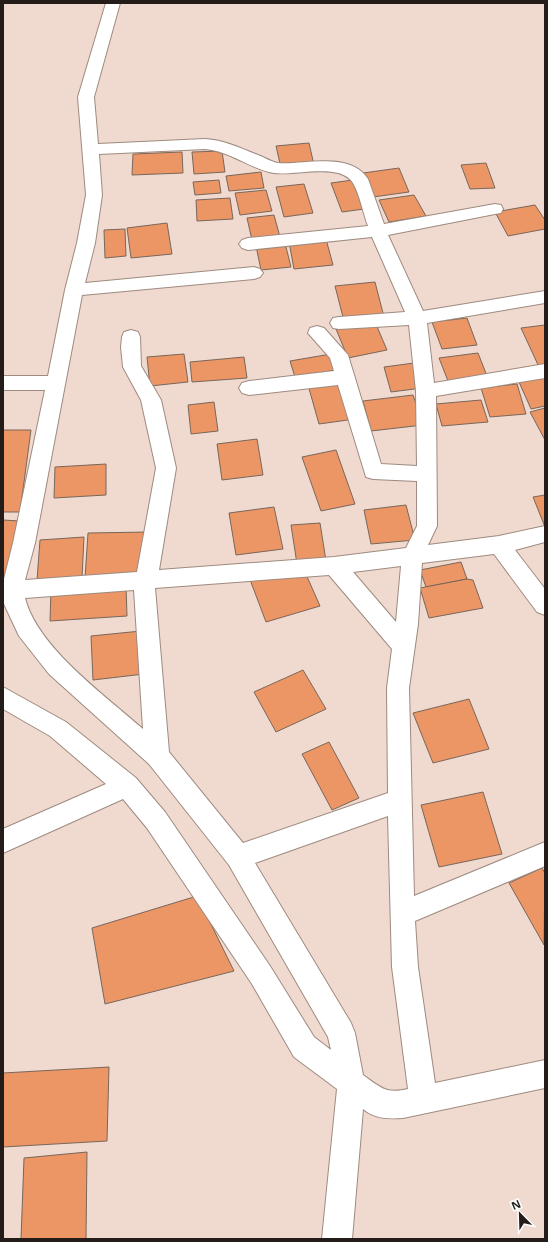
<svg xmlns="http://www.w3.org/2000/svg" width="548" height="1242" font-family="'Noto Sans',sans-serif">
  <rect width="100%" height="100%" fill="#f0dacf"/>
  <g fill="#eb9664" stroke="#79665b">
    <polygon points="309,143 314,165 281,168 276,146"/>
    <polygon points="222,151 225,172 194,174 192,152"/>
    <polygon points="182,152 183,173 132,175 133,154"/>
    <polygon points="486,163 495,188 470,189 461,165"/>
    <polygon points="399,168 409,192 373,197 363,173"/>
    <polygon points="261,172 264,188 229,191 226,176"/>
    <polygon points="360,179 364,209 342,212 331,183"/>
    <polygon points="219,180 221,193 195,195 193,182"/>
    <polygon points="304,184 313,213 284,217 276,187"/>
    <polygon points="266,190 272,211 240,215 235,193"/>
    <polygon points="414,195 426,216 389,222 379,200"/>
    <polygon points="230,198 233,219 197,221 196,200"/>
    <polygon points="535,205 545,220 545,229 508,236 495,212"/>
    <polygon points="274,215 280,237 252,240 247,218"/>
    <polygon points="167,223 172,254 131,258 127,228"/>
    <polygon points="125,229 126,256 105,258 104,230"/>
    <polygon points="326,239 333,265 294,269 289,242"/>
    <polygon points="285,243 291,267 261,270 256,246"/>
    <polygon points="375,282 384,317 344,321 335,286"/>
    <polygon points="467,318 477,345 442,349 432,322"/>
    <polygon points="375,322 387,350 348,358 336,329"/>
    <polygon points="545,325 545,366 539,367 521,328"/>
    <polygon points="478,353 487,376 448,381 439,358"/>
    <polygon points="184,354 188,382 150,386 147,357"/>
    <polygon points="331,354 336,370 295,377 290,361"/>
    <polygon points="244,357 247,378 192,382 190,362"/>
    <polygon points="414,363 422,388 391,392 384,367"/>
    <polygon points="545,378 545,406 531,409 519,382"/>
    <polygon points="343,380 355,419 319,424 308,385"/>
    <polygon points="517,384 526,414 490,417 481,388"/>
    <polygon points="413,395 423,425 371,431 363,401"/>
    <polygon points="481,400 488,422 442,426 436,404"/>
    <polygon points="214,402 218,431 191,434 188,405"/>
    <polygon points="545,408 545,440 530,412"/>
    <polygon points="3,430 31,430 20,512 3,512"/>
    <polygon points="257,439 263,475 222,480 217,444"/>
    <polygon points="336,450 355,504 321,511 302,457"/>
    <polygon points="106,464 106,495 54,498 55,467"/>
    <polygon points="545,495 545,527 533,497"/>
    <polygon points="406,505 415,540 371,544 364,510"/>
    <polygon points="274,507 283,549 236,555 229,513"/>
    <polygon points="3,520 20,521 7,582 3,582"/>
    <polygon points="320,523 326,561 297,564 291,525"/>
    <polygon points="148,532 147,576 85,578 88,533"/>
    <polygon points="84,537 82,578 37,580 40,540"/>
    <polygon points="461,562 467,579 426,587 420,570"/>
    <polygon points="305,572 320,606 266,622 249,577"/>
    <polygon points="467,579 473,580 483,608 429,618 420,588"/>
    <polygon points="126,585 127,616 50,621 51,590"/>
    <polygon points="141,631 144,674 93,680 91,636"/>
    <polygon points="303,670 326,709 276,732 254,692"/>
    <polygon points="469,699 489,749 433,763 413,713"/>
    <polygon points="329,742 359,798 332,810 302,754"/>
    <polygon points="483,792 502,854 439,867 421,805"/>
    <polygon points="542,868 545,873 544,945 509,883"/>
    <polygon points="197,896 234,971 105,1004 92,928"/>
    <polygon points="109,1067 107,1141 3,1147 3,1073"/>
    <polygon points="87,1152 86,1239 21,1239 24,1158"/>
  </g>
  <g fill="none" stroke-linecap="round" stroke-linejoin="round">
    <g stroke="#9e8a7f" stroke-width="2">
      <path id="minor" d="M106,3H120L94,97L98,144L205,139C224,140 240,148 258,155C264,157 271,162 278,163C305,165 350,151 368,179L384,224L495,204L501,205L503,209L501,213L495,214L388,235L423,311L545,291V303L427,323L434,383L545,364V378L436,396L437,526L428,545L499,536L545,526V542L515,550L545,589V615L537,612L494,554L422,563L418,624L409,688L414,896L545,842V866L415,921L418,967L435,1083L545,1060V1088L403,1118C388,1119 375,1119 363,1109L352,1239H322L337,1089L294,1057L252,984L147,828L123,799L3,853V829L106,784L50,736L3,709V687L66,722L136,778L165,812L270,966L314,1037L331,1050L328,1037L229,865L149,764L49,674L19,636L5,606L3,601V583L13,543L45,390H3V376H48L65,290L77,243L86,195L78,97ZM205,149C230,151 250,169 274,173C293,176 341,162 353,183C360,195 363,213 368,226L248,238L242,240L239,244L242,248L248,250L372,237L405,312L339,317L333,318L330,323L333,328L339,329L409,325L416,391L417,466L381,464L348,355L324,328L317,326L310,328L308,333L330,358L334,371L249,381L242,383L239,388L242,393L249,395L338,385L366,477L373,479L417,481V526L406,548L334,557L159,570L176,468L161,400L141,366L140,337L138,332L131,330L124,332L122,337L121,347L123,367L141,400L156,468L137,572L25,580L35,543L82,295L254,279L260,277L263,273L260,269L254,267L85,283L95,243L102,195L99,154ZM401,566L396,622L353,572ZM329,575L392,649L387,688L388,793L243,843L169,752L155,588ZM134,590L143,729C106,696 37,647 25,598ZM388,816L392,967L408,1089C386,1094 381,1088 363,1075L355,1033L351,1023L255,863Z"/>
    </g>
    <use href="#minor" fill="#fff" fill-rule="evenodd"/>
  </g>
  <rect width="548" height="1242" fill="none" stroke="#241c18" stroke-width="8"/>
  <g transform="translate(520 1214) rotate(337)" stroke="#ffffff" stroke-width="3" paint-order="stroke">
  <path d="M0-3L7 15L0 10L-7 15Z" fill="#241c18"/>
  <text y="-6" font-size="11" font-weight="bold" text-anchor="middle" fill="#241c18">N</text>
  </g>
</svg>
